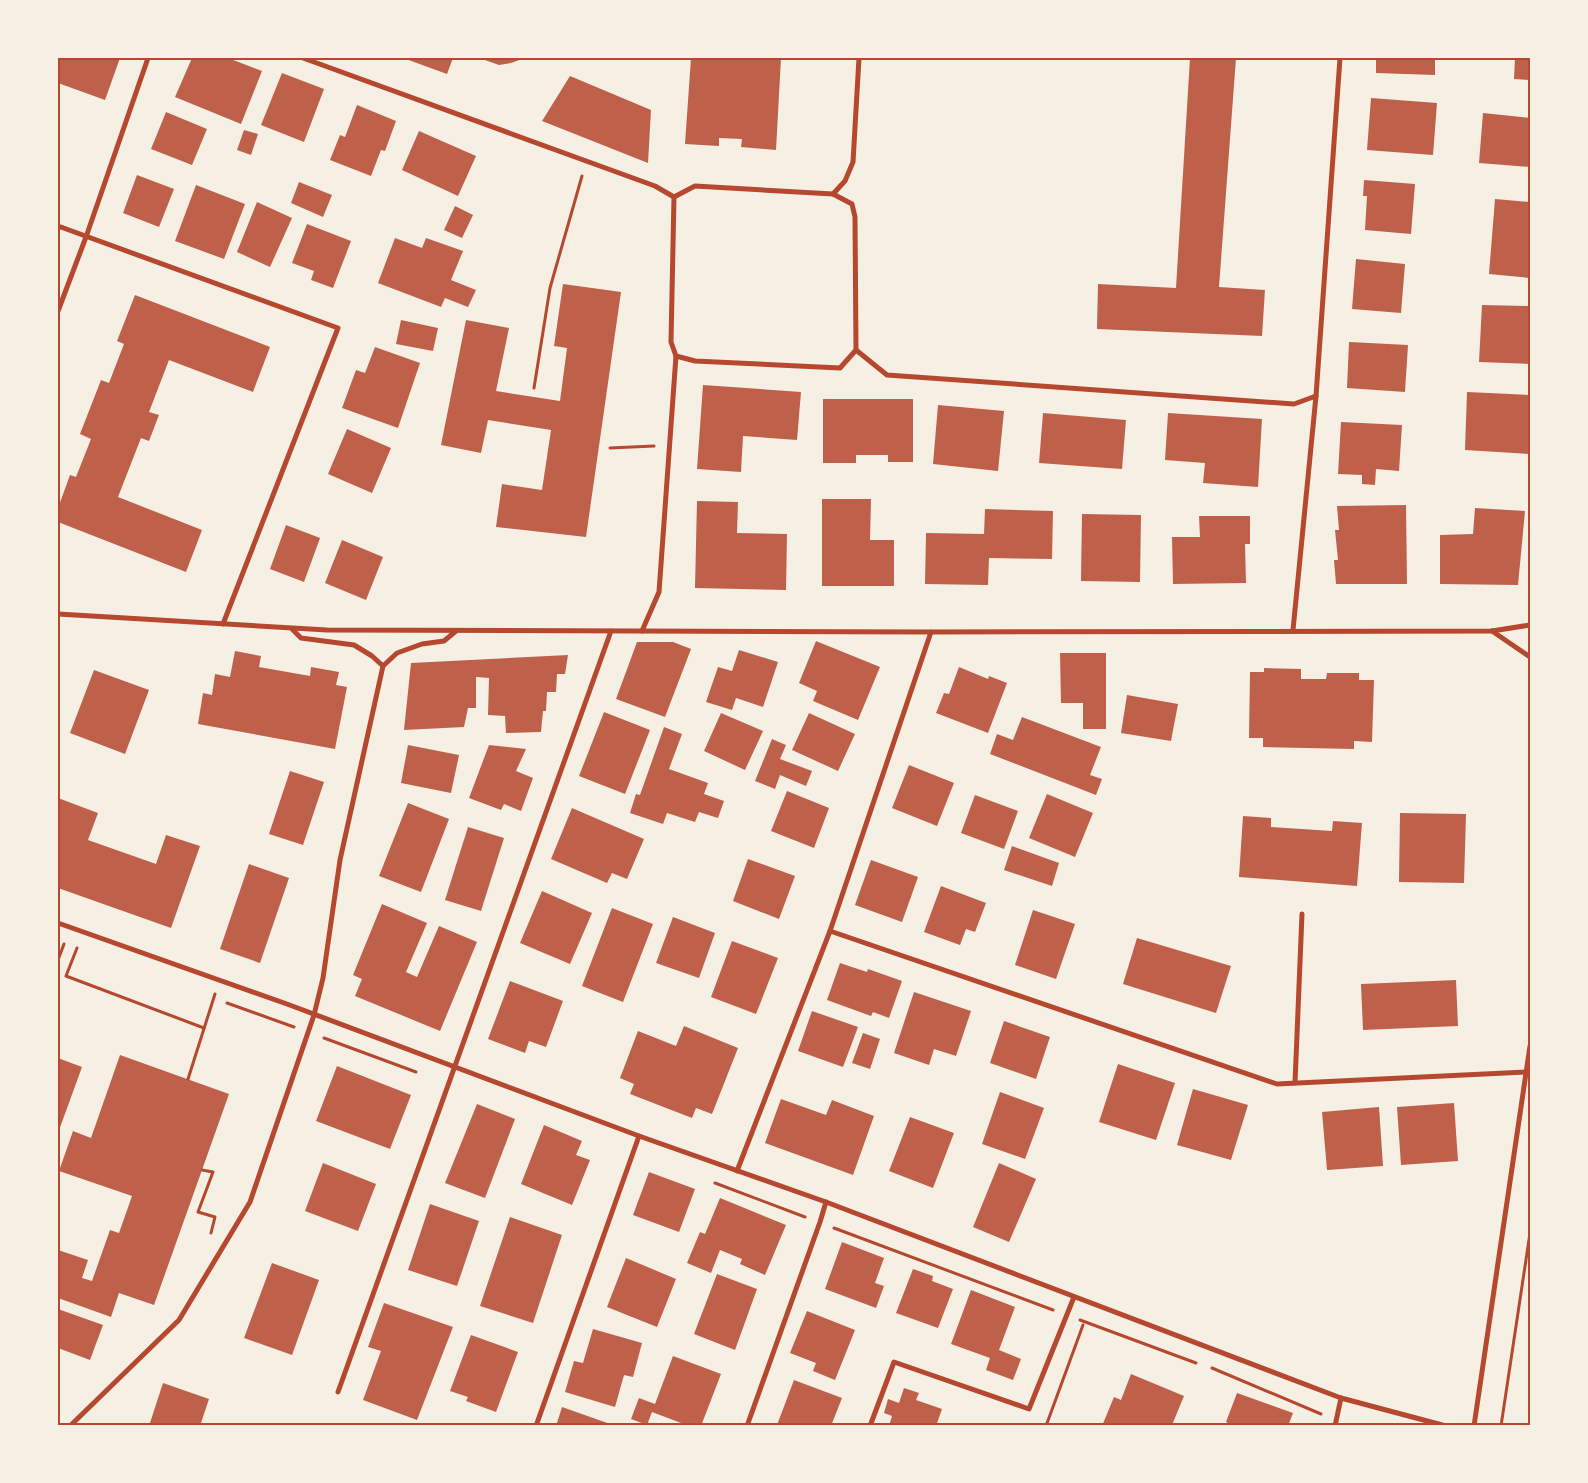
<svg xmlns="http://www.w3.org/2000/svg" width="1588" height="1483" font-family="Bitter,serif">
  <rect width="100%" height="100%" fill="#f6efe4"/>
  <g fill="#bf614a">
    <polygon points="58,58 120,58 105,100 58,83"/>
    <polygon points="192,58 228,58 262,71 241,124 175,97"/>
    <polygon points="403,58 453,58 447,74"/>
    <polygon points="479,58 525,58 511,63 499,65"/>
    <polygon points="691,58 781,58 776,150 741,147 742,139 719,138 719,146 685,144"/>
    <polygon points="1190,58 1236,58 1219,287 1265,290 1262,336 1097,329 1098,284 1176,288"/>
    <polygon points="1376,58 1435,58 1435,75 1376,73"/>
    <polygon points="1515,58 1530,58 1530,80 1514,79"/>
    <polygon points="282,73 324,89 304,142 261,125"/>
    <polygon points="570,76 651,110 648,163 542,121"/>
    <polygon points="1371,98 1437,103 1433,155 1367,150"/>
    <polygon points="357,105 396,121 385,151 381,150 371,176 330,160 340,135 345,137"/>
    <polygon points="166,112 207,129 192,165 151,149"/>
    <polygon points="1483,113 1530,118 1530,167 1479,163"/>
    <polygon points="244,130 258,134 251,155 237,150"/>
    <polygon points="419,131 476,156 458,196 402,170"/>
    <polygon points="137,175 174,189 159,227 123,213"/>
    <polygon points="1364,180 1415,184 1411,234 1365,230 1367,196 1363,196"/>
    <polygon points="299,182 332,195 323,217 291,203"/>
    <polygon points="196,185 245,204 224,259 175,241"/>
    <polygon points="1495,199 1530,202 1530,278 1489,274"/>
    <polygon points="257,202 292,218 270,267 237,252"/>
    <polygon points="455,206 473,215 462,238 444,230"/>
    <polygon points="307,224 351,241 333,288 311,280 314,271 292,263"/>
    <polygon points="395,238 422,248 426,238 463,251 451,280 476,290 468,307 445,298 441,307 378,283"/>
    <polygon points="1356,259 1405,264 1401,313 1352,309"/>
    <polygon points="563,284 621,292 586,537 496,527 502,484 542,490 551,430 488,420 481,453 441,445 466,320 509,328 496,391 560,401 567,348 554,346"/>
    <polygon points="135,295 270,347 253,392 169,360 149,412 159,415 149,441 141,438 118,497 202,530 186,572 58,522 58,508 70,475 76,477 91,439 80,434 101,380 109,383 124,344 117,341"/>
    <polygon points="1482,305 1530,306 1530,364 1479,362"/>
    <polygon points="401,320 438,328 433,351 396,344"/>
    <polygon points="1349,342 1408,345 1405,392 1347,388"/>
    <polygon points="375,347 420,363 398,428 342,408 356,370 365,373"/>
    <polygon points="703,385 801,392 797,440 743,436 741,472 697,469"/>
    <polygon points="1467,392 1530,395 1530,454 1465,450"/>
    <polygon points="823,399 913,399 913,462 888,462 888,455 856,455 856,463 823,463"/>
    <polygon points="938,405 1004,411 998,471 933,464"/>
    <polygon points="1043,413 1126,420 1122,469 1039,463"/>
    <polygon points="1168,413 1262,419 1258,487 1203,483 1205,463 1165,460"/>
    <polygon points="1341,422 1402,425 1399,471 1376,469 1375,485 1362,484 1362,475 1338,474"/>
    <polygon points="347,429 391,448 372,493 328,474"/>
    <polygon points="822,499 871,499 870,540 894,540 894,586 822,586"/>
    <polygon points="697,501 738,502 737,533 787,534 786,590 695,588"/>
    <polygon points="1406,505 1407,584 1336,584 1334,560 1338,560 1335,530 1339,530 1337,506"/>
    <polygon points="1475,508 1525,511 1518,585 1440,584 1440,535 1473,534"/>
    <polygon points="985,509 1053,511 1052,559 989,558 988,585 925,584 926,533 984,534"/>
    <polygon points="1082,514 1141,515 1140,582 1081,581"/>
    <polygon points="1199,516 1250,516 1250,544 1245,544 1246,583 1173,584 1172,537 1200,537"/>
    <polygon points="286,525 320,538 304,582 270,569"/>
    <polygon points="342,540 383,557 366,600 325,583"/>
    <polygon points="816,641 880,667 858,720 813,701 817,691 799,683"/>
    <polygon points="637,642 673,642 691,649 665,717 616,699"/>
    <polygon points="739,650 778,662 763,707 736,698 732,710 706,702 718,667 732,671"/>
    <polygon points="235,651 261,656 259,667 310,676 311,667 339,672 336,685 347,687 335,749 198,724 203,693 212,695 215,674 230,677"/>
    <polygon points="1060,653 1106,653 1106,729 1083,729 1083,703 1061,703"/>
    <polygon points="568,655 565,674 557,674 556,692 547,692 546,711 543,711 541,732 506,733 505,716 488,715 489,678 476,677 476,708 468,708 464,727 404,730 411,663"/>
    <polygon points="959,667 988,679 989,676 1007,683 988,733 936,713 944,693 949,694"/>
    <polygon points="1264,668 1301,669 1301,679 1326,679 1327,673 1359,673 1359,680 1374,680 1372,742 1354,741 1354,749 1263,747 1263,738 1249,738 1250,672 1264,672"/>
    <polygon points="94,670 149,690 125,754 70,733"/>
    <polygon points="1127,695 1178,704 1171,741 1121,733"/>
    <polygon points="604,712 650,730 625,794 579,776"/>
    <polygon points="721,713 763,731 745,770 704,751"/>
    <polygon points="809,713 855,734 838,771 792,750"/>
    <polygon points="1022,717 1101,747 1090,775 1102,779 1096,795 990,754 997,734 1013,740"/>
    <polygon points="664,727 682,734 669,769 708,783 704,794 724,801 718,818 699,812 695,822 667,813 663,824 630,813 636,794 640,795"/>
    <polygon points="772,739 786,745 780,759 812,771 806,786 780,775 775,789 755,781"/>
    <polygon points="408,745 459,755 451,793 401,783"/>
    <polygon points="489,745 526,749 516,771 533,778 521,811 504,804 501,810 469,798"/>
    <polygon points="909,765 954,783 937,826 892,808"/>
    <polygon points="290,771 324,782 303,845 269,834"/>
    <polygon points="787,791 829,808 814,848 771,831"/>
    <polygon points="1047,794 1093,813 1075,857 1029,838"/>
    <polygon points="975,795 1018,811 1004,849 961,833"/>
    <polygon points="58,798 98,813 88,840 156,864 166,835 200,846 171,928 58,888"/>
    <polygon points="408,803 449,819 421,892 379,876"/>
    <polygon points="572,808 644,839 627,879 612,873 607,883 551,859"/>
    <polygon points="1400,813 1466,814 1464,883 1399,882"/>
    <polygon points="1243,816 1271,818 1271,827 1332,831 1333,821 1362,823 1357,886 1239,877"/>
    <polygon points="468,827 504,838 481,911 445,900"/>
    <polygon points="1012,846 1059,863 1052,886 1004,870"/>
    <polygon points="748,859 795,876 779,919 733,901"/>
    <polygon points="871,860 918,877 902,922 855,905"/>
    <polygon points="249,864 289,878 260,963 220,949"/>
    <polygon points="941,886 986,903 975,932 966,929 960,945 924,932"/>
    <polygon points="542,891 592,913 570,964 520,943"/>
    <polygon points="382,904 427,923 406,972 417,977 439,926 477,942 440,1031 355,996 362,979 353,975"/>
    <polygon points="612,908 653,924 623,1002 582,986"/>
    <polygon points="1033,910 1075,924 1056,979 1015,965"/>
    <polygon points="673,917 715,933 699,978 656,963"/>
    <polygon points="1137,938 1231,966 1216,1013 1123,984"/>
    <polygon points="732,941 778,958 756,1014 711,997"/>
    <polygon points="840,963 867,972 868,969 902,981 889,1018 873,1012 871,1016 827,1000"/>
    <polygon points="1456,980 1458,1026 1363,1030 1361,984"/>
    <polygon points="510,981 563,1001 546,1047 529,1041 525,1053 488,1039"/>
    <polygon points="914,992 971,1011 956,1056 934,1049 929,1065 894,1053"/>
    <polygon points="812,1011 858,1027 843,1067 798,1051"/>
    <polygon points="1004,1021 1050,1037 1036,1079 990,1063"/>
    <polygon points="684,1026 738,1048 712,1114 696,1108 692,1118 630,1094 634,1084 620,1078 638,1031 676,1046"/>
    <polygon points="863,1033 880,1039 870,1069 852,1063"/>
    <polygon points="120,1055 229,1094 154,1305 119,1293 111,1317 58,1298 58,1250 88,1260 82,1278 92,1281 110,1230 119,1233 132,1196 59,1171 73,1131 91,1138"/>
    <polygon points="58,1058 82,1067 58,1133"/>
    <polygon points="1118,1064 1175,1083 1156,1140 1099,1122"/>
    <polygon points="337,1066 411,1095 390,1149 316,1121"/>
    <polygon points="1193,1089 1248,1105 1231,1160 1177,1145"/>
    <polygon points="1000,1092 1044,1108 1025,1159 982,1144"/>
    <polygon points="781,1099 826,1115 832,1100 874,1116 853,1175 765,1143"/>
    <polygon points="1454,1103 1458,1161 1401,1165 1397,1107"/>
    <polygon points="477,1104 515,1119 485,1198 445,1183"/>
    <polygon points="1379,1107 1383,1166 1327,1170 1322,1112"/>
    <polygon points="910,1117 954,1133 933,1188 889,1171"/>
    <polygon points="544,1125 582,1141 576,1155 590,1160 572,1205 521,1184"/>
    <polygon points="323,1163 376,1184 358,1231 305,1211"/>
    <polygon points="999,1163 1036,1179 1009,1242 973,1227"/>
    <polygon points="649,1172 695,1189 679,1232 633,1215"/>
    <polygon points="720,1198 786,1225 765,1275 740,1264 742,1259 720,1250 711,1273 687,1263 700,1232 705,1234"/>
    <polygon points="430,1204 479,1221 457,1286 408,1270"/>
    <polygon points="510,1217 562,1235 533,1323 480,1306"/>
    <polygon points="842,1242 884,1258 875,1283 884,1286 876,1308 825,1289"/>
    <polygon points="626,1258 676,1279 657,1327 607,1307"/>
    <polygon points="272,1263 319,1280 292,1355 244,1338"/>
    <polygon points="913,1269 933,1276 932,1281 953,1289 938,1328 896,1313"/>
    <polygon points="717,1274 757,1289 735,1350 694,1334"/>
    <polygon points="971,1290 1015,1307 999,1350 1021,1359 1013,1380 986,1370 990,1358 951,1344"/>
    <polygon points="384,1303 453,1327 417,1420 363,1400 381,1351 368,1347"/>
    <polygon points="58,1309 103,1325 90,1360 58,1348"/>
    <polygon points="807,1311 855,1330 835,1380 813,1371 816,1363 790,1353"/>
    <polygon points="593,1329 642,1343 633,1377 624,1375 615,1407 565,1392 574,1361 583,1363"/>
    <polygon points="471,1335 518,1352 496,1412 466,1401 468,1397 450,1391"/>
    <polygon points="673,1356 721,1374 701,1426 689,1426 652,1412 647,1425 631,1419 639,1398 655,1404"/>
    <polygon points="1131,1374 1184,1396 1172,1425 1166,1423 1165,1426 1102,1426 1114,1397 1121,1400"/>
    <polygon points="794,1380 842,1398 831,1426 777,1425"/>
    <polygon points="163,1383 209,1399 200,1426 149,1426"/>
    <polygon points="904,1388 919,1393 916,1400 942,1409 936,1426 889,1426 892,1416 884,1413 888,1399 899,1403"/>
    <polygon points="1237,1393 1293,1413 1288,1426 1234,1426 1226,1422"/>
    <polygon points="562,1407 613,1425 613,1426 556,1426"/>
  </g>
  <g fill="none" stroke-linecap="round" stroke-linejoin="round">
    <g stroke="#b5482f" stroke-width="3">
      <polyline points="534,388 550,288 582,176"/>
      <polyline points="610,448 654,446"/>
      <polyline points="77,948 66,976 204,1028"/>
      <polyline points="58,960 64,944"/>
      <polyline points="227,1003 294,1027"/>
      <polyline points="324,1038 416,1072"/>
      <polyline points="188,1079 215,994"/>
      <polyline points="202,1170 213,1172 198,1212 215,1217 211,1233"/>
      <polyline points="715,1183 805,1217"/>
      <polyline points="834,1228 1053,1310"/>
      <polyline points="1080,1320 1196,1363"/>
      <polyline points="1212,1368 1321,1414"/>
      <polyline points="1046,1426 1083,1325"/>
      <polyline points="1501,1426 1530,1233"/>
    </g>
    <g stroke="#b5482f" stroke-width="5">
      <polyline points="303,58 655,186 674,197"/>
      <polygon points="695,186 833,194 852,204 855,217 856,350 840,368 695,361 676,356 671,342 674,197"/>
      <polyline points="833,194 845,181 853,162 859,58"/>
      <polyline points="58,226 338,328 223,624"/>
      <polyline points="58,311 86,237 148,58"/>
      <polyline points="856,350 887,375 1294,404 1316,396"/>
      <polyline points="58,614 327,630 931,632 1492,631 1530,625"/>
      <polyline points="292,629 301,638 354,645 372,656 383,666"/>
      <polyline points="1293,630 1316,396 1340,58"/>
      <polyline points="642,631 659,592 676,356"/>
      <polyline points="1492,631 1530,657"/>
      <polyline points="58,923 287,1004 639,1136 826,1202 1341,1398 1446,1426"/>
      <polyline points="830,931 1277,1084 1527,1072"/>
      <polyline points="1295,1083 1302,914"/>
      <polyline points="737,1171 830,931 931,632"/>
      <polyline points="338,1392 611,631"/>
      <polyline points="70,1426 179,1320 250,1202 314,1015 323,978 340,860 383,666 397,653 422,644 444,641 456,631"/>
      <polyline points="536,1426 639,1136"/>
      <polyline points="747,1426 820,1222 826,1202"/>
      <polyline points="870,1426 894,1362 1029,1409 1074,1297"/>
      <polyline points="1335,1426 1341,1398"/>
      <polyline points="1474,1426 1530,1046"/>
    </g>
  </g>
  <rect width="1588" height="1483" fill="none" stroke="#f6efe4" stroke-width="118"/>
  <rect x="59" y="59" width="1470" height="1365" fill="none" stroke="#b5482f" stroke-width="2"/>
</svg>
